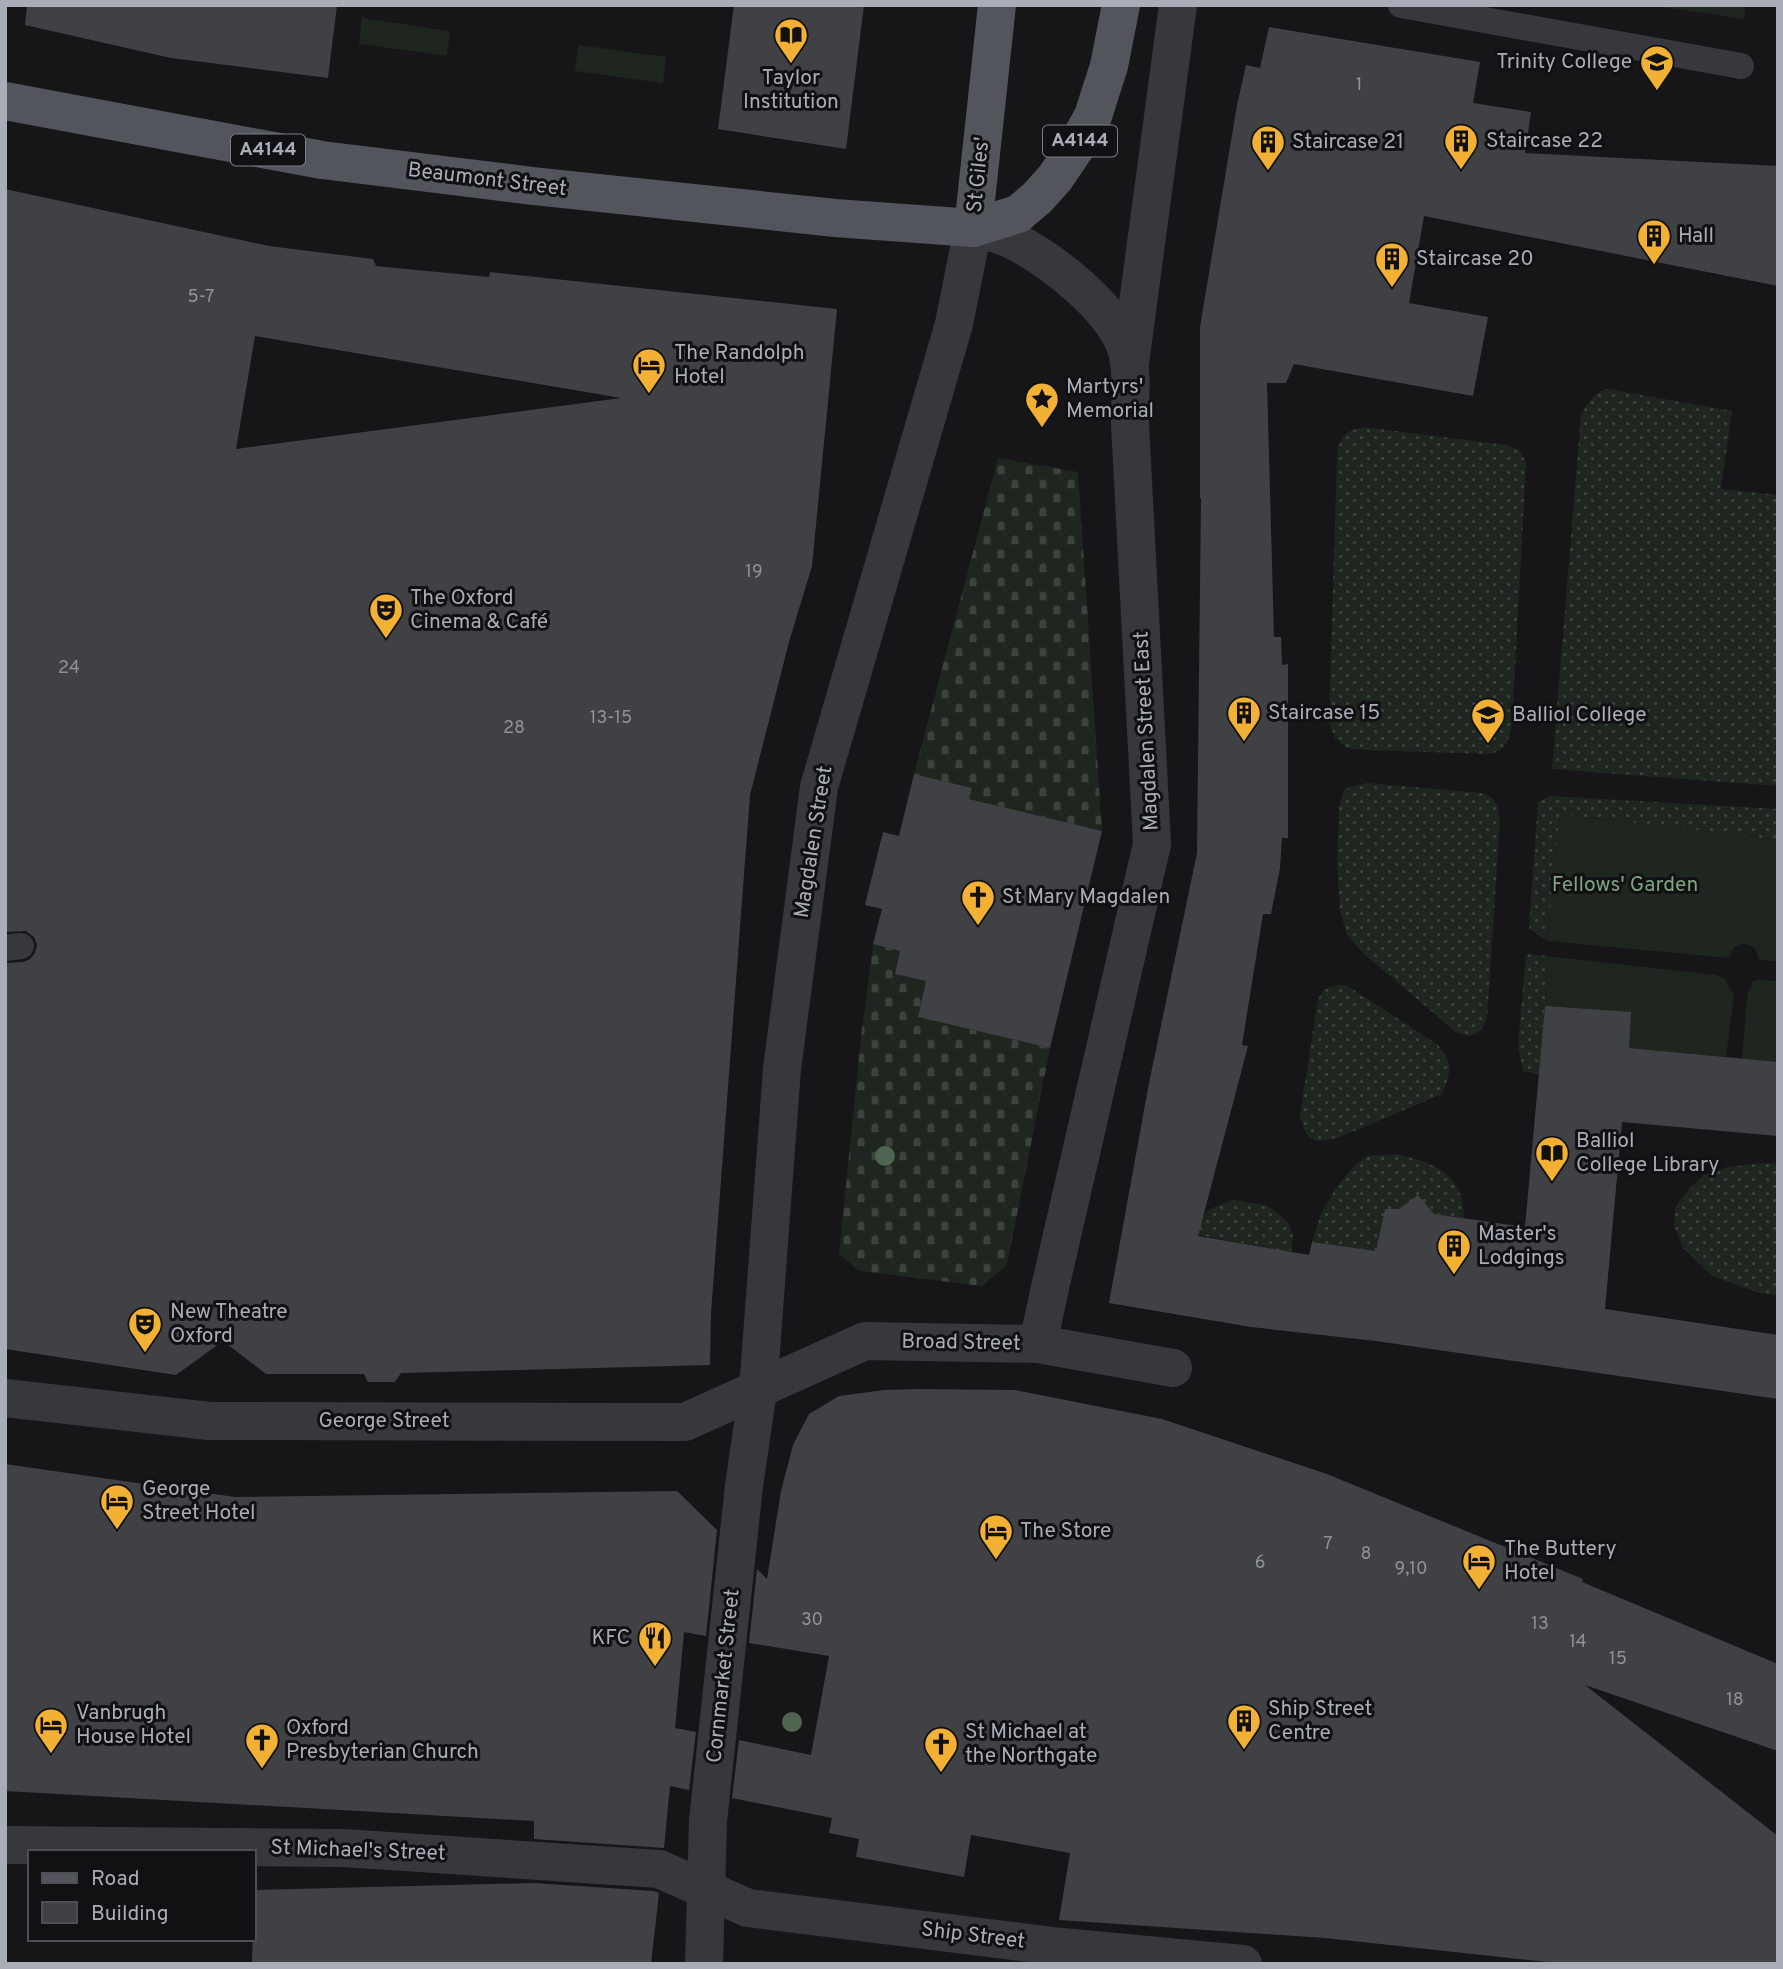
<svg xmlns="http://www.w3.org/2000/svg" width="1783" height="1969" font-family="Overpass,sans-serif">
  <defs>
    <pattern id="grass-dots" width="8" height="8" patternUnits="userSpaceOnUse" patternTransform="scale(1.75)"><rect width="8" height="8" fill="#1e261f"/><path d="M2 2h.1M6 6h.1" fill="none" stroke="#3c433d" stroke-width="1.8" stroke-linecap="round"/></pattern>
    <pattern id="cemetery-stones" width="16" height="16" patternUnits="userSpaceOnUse" patternTransform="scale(1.75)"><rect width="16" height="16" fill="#1e261f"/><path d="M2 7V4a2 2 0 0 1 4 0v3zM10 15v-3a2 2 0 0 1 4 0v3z" fill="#3c433d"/></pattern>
  </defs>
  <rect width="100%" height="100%" fill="#161618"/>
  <g fill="url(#grass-dots)">
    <path d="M1608,389L1732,411L1721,489L1778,495V786L1552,769L1581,415C1588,403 1593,392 1608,389Z"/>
    <path d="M1364,427L1506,445L1520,450L1526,463L1512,724C1508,741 1508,747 1491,754L1368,750L1347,748L1335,738L1329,723L1337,455C1340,435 1345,431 1364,427Z"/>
    <path d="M1367,783L1483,793C1498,800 1498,805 1500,821L1487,1018L1482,1030L1470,1036L1457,1033L1364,954L1347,935L1340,911L1337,865L1339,806L1344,790L1352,786Z"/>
    <polygon points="1549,796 1778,809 1778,840 1560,814 1547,941 1529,928 1538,802"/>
    <polygon points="1526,954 1547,956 1545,1006 1539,1074 1523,1071 1518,1047"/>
    <path d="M1346,985L1437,1044C1454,1064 1451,1071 1442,1094L1342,1136C1317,1144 1306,1145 1300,1115L1317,1004C1322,986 1328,986 1346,985Z"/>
    <path d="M1397,1154C1435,1163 1464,1174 1464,1218L1434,1214L1425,1204L1409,1202L1376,1251L1312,1242L1321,1214L1335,1189L1354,1166L1367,1156Z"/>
    <polygon points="1762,1163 1778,1164 1778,1296 1760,1293 1712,1276 1683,1248 1674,1225 1676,1206 1689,1189 1704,1175 1729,1167"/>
    <path d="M1234,1200L1268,1206L1288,1222L1293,1237L1291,1252L1193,1234C1206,1208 1208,1209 1234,1200Z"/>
  </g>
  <g fill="url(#cemetery-stones)">
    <polygon points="998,458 1078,472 1102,831 969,799 972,788 914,774"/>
    <polygon points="873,944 900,951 895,974 926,981 918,1017 1050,1048 1007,1265 982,1286 859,1271 839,1254 861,1037"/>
  </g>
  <g fill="#1e261f">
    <polygon points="1650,5 1746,5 1744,19"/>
    <polygon points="362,18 450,31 447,56 359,44"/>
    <polygon points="578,45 666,57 663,83 575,71"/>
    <path d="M1560,814L1778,840V962L1759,959L1755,948C1747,943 1741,943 1734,947L1729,958L1547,941Z"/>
    <polygon points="1547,956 1716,975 1725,979 1734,996 1726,1057 1629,1048 1545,1006"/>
    <polygon points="1758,980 1778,981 1778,1062 1742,1059 1747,995 1753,981"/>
  </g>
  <g fill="#404145" fill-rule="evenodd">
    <polygon points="27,5 337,5 328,78 171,58 25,25"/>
    <polygon points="734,5 864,5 846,149 718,129"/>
    <polygon points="1269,27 1480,62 1473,103 1531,112 1525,153 1778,166 1778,286 1424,216 1409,303 1488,317 1473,396 1294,364 1286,383 1267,383 1274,637 1281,637 1282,665 1288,664 1288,838 1282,838 1280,868 1271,914 1263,914 1242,1045 1248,1046 1198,1236 1309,1255 1312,1242 1376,1251 1385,1209 1399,1209 1418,1195 1434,1214 1525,1227 1545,1006 1631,1012 1629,1048 1778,1062 1778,1136 1622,1122 1605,1309 1778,1335 1778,1399 1376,1341 1251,1327 1109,1303 1149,1083 1197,853 1201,498 1200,498 1200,327 1237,105 1246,65 1260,68"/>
    <path d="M5,189L269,246L373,259L376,266L489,277L490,272L837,309L812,566L789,642L750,795L711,1313L710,1365L401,1373L395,1382H368L364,1374H266L223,1341L176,1375L5,1349V963L23,962L30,959L35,953L37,945L34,937L26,931L5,932ZM255,336L621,398L236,449Z"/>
    <polygon points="914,774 972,788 969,799 1102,831 1050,1048 918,1017 926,981 895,974 900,951 873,944 882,909 865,905 883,832 899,836"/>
    <polygon points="917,1389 1015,1390 1162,1419 1327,1474 1583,1579 1582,1582 1778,1664 1778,1751 1585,1685 1778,1836 1778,1964 1566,1964 1325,1938 1059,1920 1070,1853 971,1835 964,1877 856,1857 859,1839 829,1833 832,1818 732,1798 739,1740 811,1755 829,1656 749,1643 757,1569 767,1579 781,1491 793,1445 809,1414 839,1396 884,1390"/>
    <polygon points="5,1464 235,1497 677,1491 717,1530 706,1636 684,1632 675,1728 696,1732 689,1790 670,1786 664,1848 534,1839 534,1821 5,1791"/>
    <polygon points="533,1883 654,1891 659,1893 651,1964 252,1964 254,1890"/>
  </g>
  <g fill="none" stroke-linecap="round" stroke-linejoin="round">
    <g stroke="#37383d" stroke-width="26">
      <polyline points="1401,5 1741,66"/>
      <polyline points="5,948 21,946"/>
    </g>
    <g stroke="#37383d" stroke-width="38">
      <polyline points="1130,363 1178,5"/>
      <polyline points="5,1398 209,1421 685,1422 865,1341 1038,1344 1173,1368"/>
      <polyline points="5,1845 344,1848 659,1869 748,1908 1062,1947 1243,1964"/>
      <path d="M704,1964L708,1821L744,1486L758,1390L782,1069L819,787L954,324L973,228C985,231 999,234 1010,239C1049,258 1112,306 1126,348C1133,372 1130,399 1130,424L1152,844L1049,1292L1038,1344"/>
    </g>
    <g stroke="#53555c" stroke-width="38">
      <polyline points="5,101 322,160 533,186 835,218 973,228 1018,214 1037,198 1055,178 1076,147 1093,116 1100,94 1109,66 1121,5"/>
      <polyline points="973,228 997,5"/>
    </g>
  </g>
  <g fill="#506452">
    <circle cx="885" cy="1156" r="10"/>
    <circle cx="792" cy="1722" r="10"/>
  </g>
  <defs>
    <g id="library-pin" transform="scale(1.75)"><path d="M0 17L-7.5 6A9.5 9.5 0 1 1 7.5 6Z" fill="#f2b134" stroke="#111113"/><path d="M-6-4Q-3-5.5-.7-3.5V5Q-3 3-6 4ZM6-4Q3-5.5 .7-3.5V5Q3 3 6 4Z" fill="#111"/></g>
    <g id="university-pin" transform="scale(1.75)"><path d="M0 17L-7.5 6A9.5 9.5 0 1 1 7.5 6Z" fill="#f2b134" stroke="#111113"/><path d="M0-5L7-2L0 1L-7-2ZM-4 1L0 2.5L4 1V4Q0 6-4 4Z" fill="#111"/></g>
    <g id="building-pin" transform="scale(1.75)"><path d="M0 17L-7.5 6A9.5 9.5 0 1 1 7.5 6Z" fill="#f2b134" stroke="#111113"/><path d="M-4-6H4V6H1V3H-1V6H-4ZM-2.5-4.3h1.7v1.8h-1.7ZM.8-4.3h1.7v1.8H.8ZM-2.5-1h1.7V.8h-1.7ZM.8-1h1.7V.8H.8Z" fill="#111"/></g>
    <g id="hotel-pin" transform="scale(1.75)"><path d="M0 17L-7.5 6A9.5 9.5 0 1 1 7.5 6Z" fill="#f2b134" stroke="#111113"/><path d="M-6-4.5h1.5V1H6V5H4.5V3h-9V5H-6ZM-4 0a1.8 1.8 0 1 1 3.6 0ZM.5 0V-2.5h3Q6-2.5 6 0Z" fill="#111"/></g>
    <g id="sight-pin" transform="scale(1.75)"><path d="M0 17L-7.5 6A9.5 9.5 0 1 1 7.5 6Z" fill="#f2b134" stroke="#111113"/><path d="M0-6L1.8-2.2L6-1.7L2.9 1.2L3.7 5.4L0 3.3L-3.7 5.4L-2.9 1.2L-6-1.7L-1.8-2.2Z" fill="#111"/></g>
    <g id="theatre-pin" transform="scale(1.75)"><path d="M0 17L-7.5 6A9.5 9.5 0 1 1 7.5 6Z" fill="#f2b134" stroke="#111113"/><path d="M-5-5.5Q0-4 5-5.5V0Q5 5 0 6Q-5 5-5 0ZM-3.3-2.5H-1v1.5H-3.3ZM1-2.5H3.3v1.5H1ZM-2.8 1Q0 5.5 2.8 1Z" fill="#111"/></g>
    <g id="church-pin" transform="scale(1.75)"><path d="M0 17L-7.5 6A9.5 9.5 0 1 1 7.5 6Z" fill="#f2b134" stroke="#111113"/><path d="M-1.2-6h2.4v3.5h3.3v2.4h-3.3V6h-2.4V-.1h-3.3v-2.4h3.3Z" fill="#111"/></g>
    <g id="restaurant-pin" transform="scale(1.75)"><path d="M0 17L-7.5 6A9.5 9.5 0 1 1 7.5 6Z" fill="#f2b134" stroke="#111113"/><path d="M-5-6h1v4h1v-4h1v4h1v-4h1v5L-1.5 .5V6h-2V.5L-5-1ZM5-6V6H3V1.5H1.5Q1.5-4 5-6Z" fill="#111"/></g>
  </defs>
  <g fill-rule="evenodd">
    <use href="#library-pin" x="791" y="35"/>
    <use href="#university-pin" x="1657" y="62"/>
    <use href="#building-pin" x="1461" y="141"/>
    <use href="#building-pin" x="1268" y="142"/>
    <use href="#building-pin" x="1654" y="236"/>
    <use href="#building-pin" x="1392" y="259"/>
    <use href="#hotel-pin" x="649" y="365"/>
    <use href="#sight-pin" x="1042" y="399"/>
    <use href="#theatre-pin" x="386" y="610"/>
    <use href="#building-pin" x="1244" y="713"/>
    <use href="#university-pin" x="1488" y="715"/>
    <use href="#church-pin" x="978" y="897"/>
    <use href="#library-pin" x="1552" y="1153"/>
    <use href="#building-pin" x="1454" y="1246"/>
    <use href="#theatre-pin" x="145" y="1324"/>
    <use href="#hotel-pin" x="117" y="1501"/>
    <use href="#hotel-pin" x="996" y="1531"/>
    <use href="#hotel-pin" x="1479" y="1561"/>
    <use href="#restaurant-pin" x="655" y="1638"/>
    <use href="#building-pin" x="1244" y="1721"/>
    <use href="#hotel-pin" x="51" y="1725"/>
    <use href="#church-pin" x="262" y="1740"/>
    <use href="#church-pin" x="941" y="1744"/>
  </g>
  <g text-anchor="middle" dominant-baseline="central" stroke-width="6" stroke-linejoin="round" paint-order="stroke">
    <g font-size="18" fill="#8e929b">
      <text x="1359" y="85">1</text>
      <text x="201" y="297">5-7</text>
      <text x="754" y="572">19</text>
      <text x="69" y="668">24</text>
      <text x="611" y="718">13-15</text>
      <text x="514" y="728">28</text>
      <text x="1328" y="1544">7</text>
      <text x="1366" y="1554">8</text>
      <text x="1260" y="1563">6</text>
      <text x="1411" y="1569">9,10</text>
      <text x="812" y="1620">30</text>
      <text x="1540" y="1624">13</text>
      <text x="1578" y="1642">14</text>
      <text x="1618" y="1659">15</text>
      <text x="1735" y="1700">18</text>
    </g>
    <g fill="#111113" stroke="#7b7e86" stroke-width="2">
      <rect x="1043" y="125.5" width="74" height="31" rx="5"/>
      <rect x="231" y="134.5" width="74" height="31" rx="5"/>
    </g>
    <g font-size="19" font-weight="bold" fill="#a8adb8">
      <text x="1080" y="141">A4144</text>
      <text x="268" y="150">A4144</text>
    </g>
    <g font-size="21" fill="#a8adb8" stroke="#111113" text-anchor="start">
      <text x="1632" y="62" text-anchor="end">Trinity College</text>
      <text x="791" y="78" text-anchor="middle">Taylor<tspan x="791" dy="24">Institution</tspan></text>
      <text x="1486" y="141">Staircase 22</text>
      <text x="1292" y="142">Staircase 21</text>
      <text x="1678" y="236">Hall</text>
      <text x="1416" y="259">Staircase 20</text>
      <text x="674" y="353">The Randolph<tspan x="674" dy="24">Hotel</tspan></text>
      <text x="1066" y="387">Martyrs'<tspan x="1066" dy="24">Memorial</tspan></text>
      <text x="410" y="598">The Oxford<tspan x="410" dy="24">Cinema &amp; Café</tspan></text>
      <text x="1268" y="713">Staircase 15</text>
      <text x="1512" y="715">Balliol College</text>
      <text x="1002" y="897">St Mary Magdalen</text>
      <text x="1576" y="1141">Balliol<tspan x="1576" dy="24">College Library</tspan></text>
      <text x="1478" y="1234">Master's<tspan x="1478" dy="24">Lodgings</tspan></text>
      <text x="170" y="1312">New Theatre<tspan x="170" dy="24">Oxford</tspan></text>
      <text x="142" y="1489">George<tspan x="142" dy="24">Street Hotel</tspan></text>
      <text x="1020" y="1531">The Store</text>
      <text x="1504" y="1549">The Buttery<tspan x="1504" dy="24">Hotel</tspan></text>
      <text x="630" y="1638" text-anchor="end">KFC</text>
      <text x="1268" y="1709">Ship Street<tspan x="1268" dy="24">Centre</tspan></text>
      <text x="76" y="1713">Vanbrugh<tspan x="76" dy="24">House Hotel</tspan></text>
      <text x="286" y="1728">Oxford<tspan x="286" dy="24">Presbyterian Church</tspan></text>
      <text x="965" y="1732">St Michael at<tspan x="965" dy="24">the Northgate</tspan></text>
    </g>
    <g font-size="21" fill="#a8adb8" stroke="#111113">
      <text transform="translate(979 175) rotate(-84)">St Giles'</text>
      <text transform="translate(487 180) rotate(7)">Beaumont Street</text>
      <text transform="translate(1147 731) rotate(-93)">Magdalen Street East</text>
      <text transform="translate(814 842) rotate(-81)">Magdalen Street</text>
      <text transform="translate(961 1343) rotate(1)">Broad Street</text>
      <text x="384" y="1421">George Street</text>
      <text transform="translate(724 1676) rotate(-84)">Cornmarket Street</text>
      <text transform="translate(358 1851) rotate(2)">St Michael's Street</text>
      <text transform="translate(973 1936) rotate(7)">Ship Street</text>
    </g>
    <g font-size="21" fill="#7fa381" stroke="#111113">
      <text x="1625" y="885">Fellows' Garden</text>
    </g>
  </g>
  <rect width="1783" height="1969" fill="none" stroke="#a8adb8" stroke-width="14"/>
  <rect x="28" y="1850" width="228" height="91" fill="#111113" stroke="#4d4f55" stroke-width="2"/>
  <rect x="42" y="1873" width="35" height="10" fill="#53555c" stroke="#4d4f55" stroke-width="2"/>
  <text x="91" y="1885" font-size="21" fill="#a8adb8">Road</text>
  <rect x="42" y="1902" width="35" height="21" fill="#404145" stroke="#4d4f55" stroke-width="2"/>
  <text x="91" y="1920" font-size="21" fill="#a8adb8">Building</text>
</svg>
